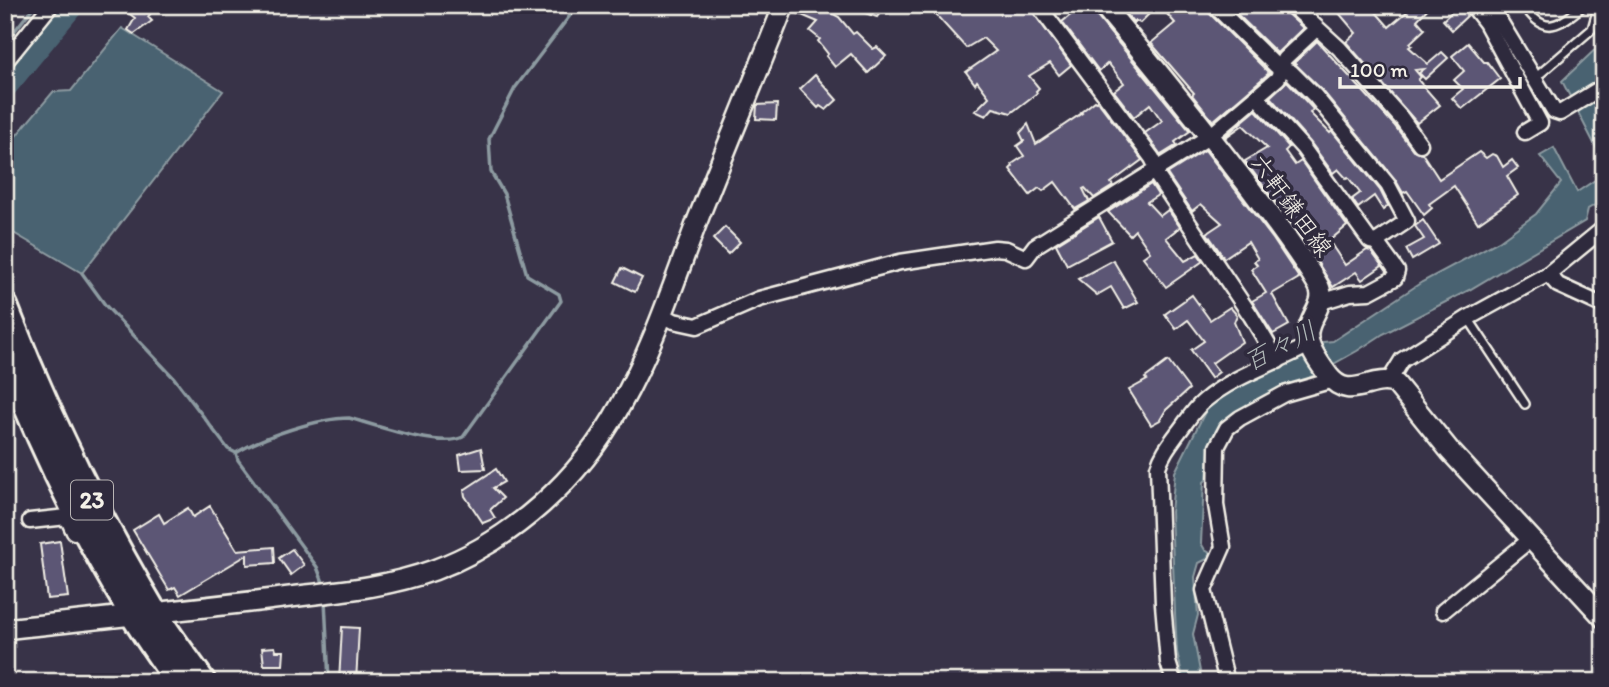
<svg xmlns="http://www.w3.org/2000/svg" width="1609" height="687" font-family="Itim,'Klee One',sans-serif">
  <rect width="100%" height="100%" fill="#383348"/>
  <filter id="ink" filterUnits="userSpaceOnUse"><feTurbulence type="fractalNoise" baseFrequency=".0143" numOctaves="2"/><feDisplacementMap in="SourceGraphic" scale="14" xChannelSelector="R" yChannelSelector="G"/><feConvolveMatrix kernelMatrix="1 2 1 2 8 2 1 2 1" color-interpolation-filters="sRGB"/></filter>
  <g filter="url(#ink)">
    <g fill="#496271" stroke="#8d9ba1" stroke-width="2">
      <polygon points="122,28 223,91 82,273 5,228 5,149 53,92 71,91"/>
      <polygon points="1604,41 1604,163 1562,81"/>
      <polygon points="1554,148 1577,192 1604,174 1604,200 1588,209 1585,221 1469,290 1383,334 1357,351 1301,382 1277,389 1249,404 1224,423 1214,438 1209,452 1207,479 1204,482 1201,543 1205,550 1210,553 1207,559 1199,563 1195,577 1198,615 1193,634 1202,682 1184,682 1177,652 1175,613 1171,512 1175,472 1208,406 1267,370 1323,342 1333,341 1422,282 1499,241 1536,214 1561,183 1540,156"/>
    </g>
    <g fill="none" stroke-linecap="round" stroke-linejoin="round">
      <g stroke="#8d9ba1" stroke-width="3.5">
        <polyline points="5,43 35,5"/>
        <polyline points="82,273 106,306 174,378 228,449 236,453 238,460 317,567 324,585"/>
        <path d="M236,453C262,437 318,418 349,418C375,425 441,449 463,437L561,301L559,294L527,275L504,194L491,172L489,139L515,88L578,5"/>
        <polyline points="325,600 329,682"/>
      </g>
      <polyline stroke="#496271" stroke-width="21" points="5,89 74,5"/>
    </g>
    <g fill="#5c5775" stroke="#f4f1e8" stroke-width="2">
      <polygon points="118,5 157,5 148,17 152,21 134,34 128,30 135,18"/>
      <polygon points="796,5 817,5 839,17 853,34 856,32 873,49 877,47 886,56 868,73 851,54 835,67 826,56 828,54 818,41 820,39 810,31 818,22 794,12"/>
      <polygon points="848,5 886,5 877,17 847,7"/>
      <polygon points="927,5 1028,5 1071,65 1059,75 1050,63 1029,76 1039,88 1036,91 1037,93 1011,113 993,108 986,116 975,111 989,97 977,81 975,84 966,72 996,51 983,38 966,48"/>
      <polygon points="1067,5 1091,5 1094,13 1190,131 1175,142 1177,145 1161,155 1145,133 1162,121 1150,104 1134,117 1114,91 1124,83 1108,63 1099,71 1062,22 1073,13"/>
      <polygon points="1119,5 1158,5 1140,23 1136,21 1134,23"/>
      <polygon points="1159,5 1201,5 1269,73 1213,121 1192,95 1194,93 1151,43 1175,23"/>
      <polygon points="1232,5 1283,5 1285,12 1303,28 1277,53 1230,7"/>
      <polygon points="1347,5 1382,5 1375,11 1389,27 1415,5 1431,5 1417,20 1425,29 1410,43 1412,45 1409,47 1428,64 1442,52 1448,58 1425,79 1419,73 1424,69 1415,70 1421,77 1418,80 1440,105 1417,123 1346,42 1356,33 1339,13"/>
      <polygon points="1459,5 1463,5 1468,15 1452,30 1443,20"/>
      <polygon points="1317,41 1394,125 1413,150 1422,153 1439,179 1479,152 1486,158 1492,154 1497,156 1503,167 1512,160 1518,168 1507,176 1518,195 1478,223 1454,186 1429,204 1432,208 1424,215 1407,191 1403,193 1395,179 1322,90 1294,63"/>
      <polygon points="1468,43 1484,62 1487,62 1500,79 1462,109 1452,98 1463,89 1454,80 1464,71 1452,56"/>
      <polygon points="815,75 837,100 826,110 820,106 818,108 800,89"/>
      <polygon points="1287,81 1313,109 1310,113 1330,133 1332,131 1380,190 1388,206 1383,210 1374,196 1358,208 1352,199 1360,193 1348,177 1346,178 1338,169 1333,173 1310,142 1270,97"/>
      <polygon points="1095,101 1099,103 1142,160 1111,183 1113,186 1094,198 1085,188 1083,189 1089,201 1075,209 1055,182 1043,191 1039,188 1030,195 1010,169 1013,166 1012,164 1024,156 1017,146 1024,141 1020,133 1028,124 1036,144 1082,113 1081,112"/>
      <polygon points="777,104 776,120 756,119 757,105"/>
      <polygon points="1256,110 1289,147 1285,151 1295,165 1301,161 1347,226 1329,241 1345,265 1367,250 1371,251 1382,266 1362,280 1356,272 1333,287 1302,238 1245,161 1267,148 1243,125 1226,137 1225,136"/>
      <polygon points="1205,150 1273,239 1299,278 1272,294 1289,325 1273,334 1252,301 1266,293 1251,269 1257,265 1254,261 1258,259 1248,242 1224,258 1207,233 1222,223 1201,204 1192,211 1167,174"/>
      <polygon points="1151,184 1158,195 1147,202 1160,216 1168,210 1180,227 1166,238 1185,261 1198,254 1203,261 1166,287 1143,257 1150,252 1135,230 1130,235 1108,212"/>
      <polygon points="1099,217 1112,241 1067,265 1056,244"/>
      <polygon points="1423,220 1439,244 1412,260 1406,249 1424,239 1415,226"/>
      <polygon points="725,227 740,242 728,254 713,239"/>
      <polygon points="1113,260 1138,302 1124,309 1111,287 1097,295 1078,279"/>
      <polygon points="622,268 642,278 635,292 615,282"/>
      <polygon points="1192,295 1210,320 1230,307 1237,315 1234,322 1242,342 1212,363 1219,372 1211,378 1191,350 1204,341 1188,320 1176,329 1165,314"/>
      <polygon points="1168,361 1189,389 1166,410 1160,420 1151,425 1129,390 1147,380 1145,378"/>
      <polygon points="481,448 485,469 461,470 459,455"/>
      <polygon points="496,469 504,482 493,488 503,498 490,510 495,518 483,523 465,496 464,490"/>
      <polygon points="210,506 237,550 274,547 275,563 247,565 247,555 180,595 175,587 169,590 133,530 159,514 164,523 188,508 193,517"/>
      <polygon points="60,541 68,597 47,599 40,544"/>
      <polygon points="292,549 304,565 291,575 279,558"/>
      <polygon points="342,627 359,628 356,682 339,682"/>
      <polygon points="275,647 276,651 284,651 283,665 264,665 262,648"/>
    </g>
    <g fill="none" stroke-linecap="round" stroke-linejoin="round">
      <g stroke="#f4f1e8" stroke-width="12">
        <g id="lane">
          <path d="M1524,5C1544,38 1560,25 1584,5"/>
          <polyline points="1534,79 1592,29 1597,11 1592,5"/>
          <polyline points="1468,318 1525,404"/>
        </g>
      </g>
      <g stroke="#f4f1e8" stroke-width="19">
        <g id="street">
          <polyline points="1038,5 1152,158 1157,168 1157,176 1251,316 1278,361"/>
          <polyline points="1214,5 1276,66 1291,72 1315,96 1388,185 1407,221 1376,242 1397,271 1395,278 1369,292 1350,293 1321,302"/>
          <polyline points="1292,5 1339,48 1402,119 1420,144"/>
          <polyline points="1472,5 1486,23 1540,123 1525,132"/>
          <polyline points="1490,5 1554,111 1560,113 1604,86"/>
          <polyline points="5,62 51,5"/>
          <polyline points="1257,97 1303,148 1370,241 1376,242"/>
          <polyline points="1548,274 1558,285 1604,306"/>
          <polyline points="661,314 674,321 697,326 759,299 900,262 995,248 1006,249 1026,258 1035,246 1210,136 1278,78 1284,59 1316,29"/>
          <polyline points="1389,381 1402,360 1468,318 1548,274 1604,228"/>
          <polyline points="30,521 67,517 74,532"/>
          <polyline points="1443,611 1531,539"/>
          <path d="M1174,682L1168,662L1163,604L1158,467C1162,454 1169,445 1177,434C1186,423 1193,410 1204,401C1235,375 1274,364 1309,345"/>
          <polyline points="1227,682 1204,590 1223,547 1216,505 1217,447 1227,428 1240,418 1284,394 1333,380"/>
        </g>
      </g>
      <g stroke="#f4f1e8" stroke-width="24">
        <g id="secondary">
          <path d="M1103,5C1152,64 1200,123 1246,183C1271,216 1296,248 1317,283C1329,301 1310,315 1308,332C1306,346 1320,364 1328,375C1350,404 1372,373 1396,384L1450,451L1604,618"/>
          <path d="M5,629C95,619 184,610 274,599C327,592 382,589 434,570C512,541 580,479 620,406C653,348 674,282 698,219C726,148 756,77 784,5"/>
        </g>
      </g>
      <g stroke="#f4f1e8" stroke-width="30">
        <g id="highway">
          <path d="M5,306C46,412 96,514 154,612C169,636 187,659 203,682"/>
          <path d="M5,354C40,443 83,534 133,615C147,638 163,660 178,682"/>
        </g>
      </g>
      <use href="#lane" stroke="#2f2a3d" stroke-width="7"/>
      <use href="#street" stroke="#2f2a3d" stroke-width="14"/>
      <use href="#secondary" stroke="#2f2a3d" stroke-width="19"/>
      <use href="#highway" stroke="#2f2a3d" stroke-width="24"/>
    </g>
  </g>
  <g text-anchor="middle" dominant-baseline="central" stroke-width="7" stroke-linejoin="round" paint-order="stroke">
    <rect fill="#2f2a3d" stroke="#b9b5b5" stroke-width="2" x="71" y="480.5" width="42" height="39" rx="5"/>
    <g font-size="23" font-weight="bold" fill="#f4f1e8">
      <text x="92" y="500">23</text>
    </g>
    <g font-size="24" fill="#f4f1e8" stroke="#2f2a3d">
      <text transform="translate(1292 205) rotate(54)">六軒鎌田線</text>
    </g>
    <g font-size="26" font-style="italic" fill="#b0b8b8" stroke="#2f2a3d">
      <text transform="translate(1280 346) rotate(-27)">百々川</text>
    </g>
  </g>
  <rect width="1609" height="687" fill="none" stroke="#2f2a3d" stroke-width="28"/>
  <rect x="14" y="14" width="1581" height="659" fill="none" stroke="#f4f1e8" stroke-width="2.5" filter="url(#ink)"/>
  <path d="M1340 77v10h180v-10" fill="none" stroke="#f4f1e8" stroke-width="3.5"/>
  <text x="1350" y="77" font-size="21" fill="#f4f1e8" stroke="#2f2a3d" stroke-width="5" paint-order="stroke">100 m</text>
</svg>
